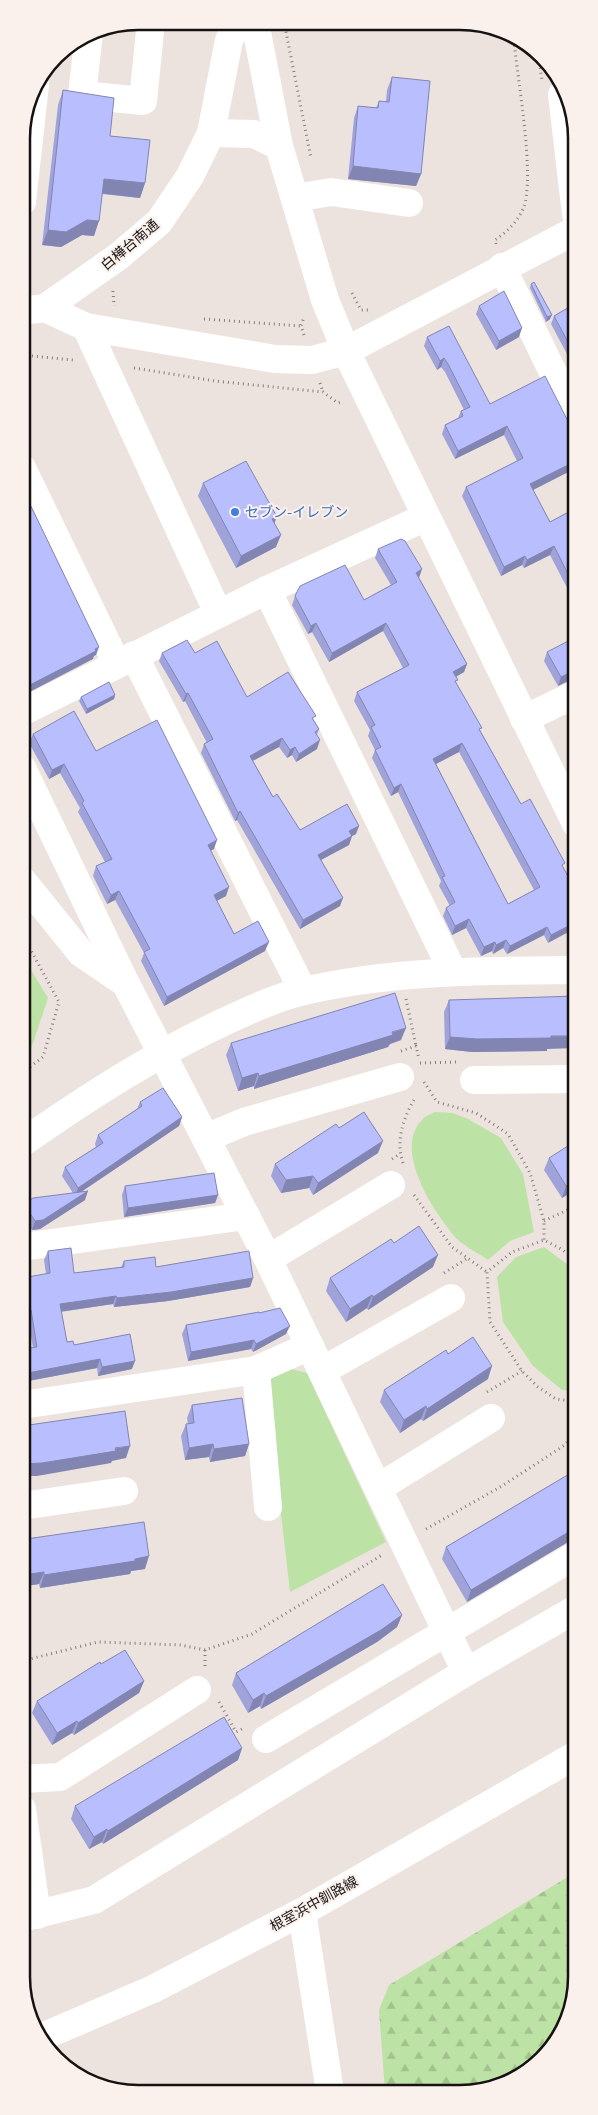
<svg xmlns="http://www.w3.org/2000/svg" width="598" height="2115" font-family="'Sofia Sans Condensed','Noto Sans JP',sans-serif">
  <defs>
    <pattern id="forest-firs" width="22" height="20" patternUnits="userSpaceOnUse" patternTransform="scale(1.25)"><rect width="22" height="20" fill="#bde2a5"/><path d="M5 1l3.5 6h-7zM16 11l3.5 6h-7z" fill="#a2c18d"/></pattern>
  </defs>
  <rect width="100%" height="100%" fill="#ede3de"/>
  <polygon fill="url(#forest-firs)" points="576,1872 577,1985 568,2022 548,2054 518,2078 476,2093 385,2092 379,2010 389,1985"/>
  <g fill="#bde2a5">
    <polygon points="22,955 48,998 28,1058 22,1062"/>
    <path d="M435,1112L453,1113L468,1119L501,1138L523,1174L534,1232L510,1241L488,1260C478,1253 464,1246 456,1238C435,1214 392,1150 422,1120C425,1116 431,1114 435,1112Z"/>
    <polygon points="544,1247 576,1271 576,1391 562,1390 533,1366 503,1322 497,1277 516,1257"/>
    <polygon points="291,1369 307,1373 386,1542 290,1592 267,1392 270,1379"/>
  </g>
  <g fill="none" stroke-linecap="round" stroke-linejoin="round">
    <g stroke="#847e7b" stroke-width="3" stroke-dasharray="1 4" stroke-linecap="butt">
      <polyline points="284,22 311,158"/>
      <polyline points="538,53 542,80"/>
      <path d="M496,244L495,240C507,232 517,222 523,209C536,179 517,77 514,40"/>
      <polyline points="113,291 114,306"/>
      <polyline points="352,293 361,310 368,310"/>
      <polyline points="204,319 301,326"/>
      <polyline points="304,335 301,326 304,317"/>
      <polyline points="22,355 73,360"/>
      <polyline points="134,368 215,381 323,392 338,403 342,402"/>
      <polyline points="320,383 323,392"/>
      <polyline points="22,934 59,1002 43,1057 22,1073"/>
      <polyline points="406,999 416,1046"/>
      <polyline points="401,1051 416,1046 419,1059"/>
      <polyline points="420,1063 456,1062"/>
      <polyline points="424,1082 437,1102 476,1113 508,1134 530,1173 544,1221 544,1240"/>
      <polyline points="392,1159 400,1154"/>
      <path d="M403,1163C395,1140 404,1117 415,1098"/>
      <polyline points="414,1195 452,1247 487,1272"/>
      <polyline points="544,1221 576,1206"/>
      <polyline points="576,1261 563,1250 544,1240 512,1252 487,1272 490,1322 522,1371 538,1387 556,1399 576,1402"/>
      <polyline points="444,1273 468,1258"/>
      <polyline points="487,1392 522,1371"/>
      <polyline points="426,1529 502,1486 565,1445 576,1430"/>
      <polyline points="205,1650 205,1667"/>
      <polyline points="22,1661 98,1642 181,1645 205,1650 252,1634 382,1555"/>
      <polyline points="219,1702 236,1732 242,1729"/>
    </g>
    <g stroke="#fff" stroke-width="28">
      <polyline points="255,22 279,146 325,300 346,351 576,230"/>
      <polyline points="89,33 82,95 143,101 151,21"/>
      <polyline points="562,95 576,214"/>
      <polyline points="211,133 254,134 279,146"/>
      <polyline points="295,198 331,192 409,203"/>
      <polyline points="22,202 35,85"/>
      <polyline points="502,267 576,420"/>
      <polyline points="45,308 119,256 159,222 190,176 211,133 229,40 239,22"/>
      <polyline points="22,311 45,308 86,327 275,359 312,360 346,351 576,824"/>
      <polyline points="86,327 218,613"/>
      <polyline points="22,468 117,664"/>
      <polyline points="267,590 426,517"/>
      <polyline points="134,655 303,991"/>
      <polyline points="22,712 267,590 453,972"/>
      <polyline points="524,719 576,694"/>
      <polyline points="22,768 126,984 268,1259 466,1672"/>
      <polyline points="22,880 81,953 125,983"/>
      <polyline points="474,1080 576,1079"/>
      <polyline points="206,1138 244,1122 400,1077"/>
      <path d="M22,1143C88,1097 156,1053 230,1019C254,1008 278,997 304,991C393,970 485,971 576,970"/>
      <polyline points="22,1247 246,1216"/>
      <polyline points="268,1259 391,1185"/>
      <polyline points="256,1370 268,1507"/>
      <polyline points="322,1371 451,1298"/>
      <polyline points="22,1405 256,1370 310,1346"/>
      <polyline points="378,1488 491,1418"/>
      <polyline points="22,1506 124,1491"/>
      <polyline points="266,1739 576,1555"/>
      <polyline points="22,1779 60,1777 197,1690"/>
      <polyline points="22,1809 37,1915"/>
      <polyline points="302,1912 330,2092"/>
      <polyline points="22,1918 94,1900 466,1672 576,1609"/>
    </g>
    <polyline stroke="#fff" stroke-width="28" points="42,2037 153,1989 302,1912 576,1755"/>
  </g>
  <g fill="#9fa3da" fill-rule="evenodd">
    <polygon points="392,77 421,174 416,186 348,179 354,118 358,106 376,108 379,101 386,101 387,90"/>
    <polygon points="63,90 110,136 145,183 140,198 102,194 94,236 82,235 61,247 42,245 58,105"/>
    <polygon points="531,284 550,319 546,322 530,288"/>
    <polygon points="576,303 576,371 551,324 554,316"/>
    <polygon points="479,306 519,337 496,350 476,314"/>
    <polygon points="427,337 490,404 576,437 576,468 533,490 550,522 576,508 576,605 550,555 524,568 522,565 501,576 462,496 466,487 517,461 504,435 455,459 442,434 445,425 458,418 461,411 464,410 445,372 441,367 437,370 424,346"/>
    <polygon points="203,483 275,523 276,547 236,568 198,496"/>
    <path d="M378,549L419,578L467,664L464,672L456,677V684L481,732L521,804L563,868L576,892L548,943L544,935L507,954L503,948L493,954L492,951L481,956L466,928L452,935L443,916L446,908L450,906L439,886L441,881L398,792L391,796L372,758L375,750L368,736L370,730L354,701L357,692L403,668L383,631L329,662L312,632L308,634L292,605L295,596L364,600L391,585L375,558ZM459,752L534,890L508,904L436,764Z"/>
    <polygon points="547,652 570,680 558,686 544,661"/>
    <polygon points="162,653 195,653 247,697 314,721 319,729 317,735 317,749 296,762 292,755 287,758 279,747 253,761 273,797 300,830 356,834 352,836 349,845 321,860 340,906 300,929 237,820 235,821 201,753 204,744 207,743 185,701 183,702 159,661"/>
    <polygon points="115,695 114,699 86,714 79,701 81,697"/>
    <polygon points="33,734 96,751 214,849 210,851 226,896 217,901 234,934 265,951 164,1006 141,961 144,953 115,900 107,904 93,876 96,866 105,862 78,812 80,808 60,773 49,779 29,743"/>
    <polygon points="449,1000 547,1049 547,1051 472,1052 445,1049 444,1012"/>
    <polygon points="401,1040 390,1044 388,1047 254,1089 254,1086 238,1091 226,1055 231,1043"/>
    <polygon points="140,1102 182,1117 179,1126 81,1192 85,1200 40,1229 32,1230 22,1214 22,1210 24,1204 73,1193 62,1176 65,1167 96,1147 95,1144 98,1135 137,1109"/>
    <polygon points="576,1147 576,1191 575,1190 562,1198 544,1170 549,1158"/>
    <polygon points="378,1153 313,1195 309,1188 281,1193 271,1176 275,1164"/>
    <polygon points="125,1186 218,1195 215,1203 124,1217 122,1195"/>
    <polygon points="394,1243 433,1267 368,1310 367,1308 346,1322 326,1291 330,1278"/>
    <polygon points="48,1251 74,1273 121,1267 124,1261 156,1267 253,1278 250,1287 168,1301 114,1307 113,1304 61,1312 67,1342 74,1345 132,1369 98,1376 97,1368 28,1381 26,1387 33,1348 28,1318 22,1319 46,1274 44,1260"/>
    <polygon points="259,1313 286,1334 253,1352 251,1349 188,1361 182,1334 186,1325"/>
    <polygon points="488,1379 423,1421 421,1419 400,1433 380,1402 384,1390"/>
    <polygon points="192,1405 249,1444 245,1456 210,1462 209,1457 185,1460 181,1436 186,1424 188,1424 187,1418"/>
    <polygon points="576,1470 576,1539 568,1542 467,1602 442,1559 446,1547"/>
    <polygon points="26,1539 145,1569 131,1571 130,1574 40,1588 39,1584 26,1586 22,1559 22,1549"/>
    <polygon points="402,1615 397,1627 377,1642 261,1709 260,1706 248,1713 232,1685 236,1673"/>
    <polygon points="101,1664 144,1681 139,1693 74,1735 72,1733 52,1745 32,1713 37,1701"/>
    <polygon points="242,1748 238,1760 103,1844 102,1842 89,1849 71,1819 75,1806"/>
  </g>
  <g fill="#8285b2">
    <polygon points="353,166 421,174 416,186 348,179"/>
    <polygon points="104,179 145,183 140,198 98,193"/>
    <polygon points="87,220 99,221 94,236 82,235 61,247 42,245 48,230"/>
    <polygon points="552,315 550,319 546,322 547,317"/>
    <polygon points="522,328 519,337 496,350 499,341"/>
    <polygon points="444,358 441,367 437,370 440,361"/>
    <polygon points="507,426 504,435 455,459 458,451"/>
    <polygon points="576,461 576,468 527,493 530,484"/>
    <polygon points="277,517 272,529 272,519"/>
    <polygon points="281,535 276,547 236,568 241,556"/>
    <polygon points="554,546 550,555 524,568 527,560"/>
    <polygon points="525,556 522,565 501,576 504,567"/>
    <polygon points="422,569 419,578 416,573"/>
    <polygon points="316,623 312,632 308,634 311,626"/>
    <polygon points="386,623 383,631 329,662 332,653"/>
    <polygon points="99,647 96,655 94,656 93,659 22,696 22,689"/>
    <polygon points="467,664 464,672 450,680 453,672"/>
    <polygon points="573,671 576,671 576,679 570,680 558,686 561,677"/>
    <polygon points="188,693 185,701 183,702 186,694"/>
    <polygon points="115,695 114,699 86,714 87,709"/>
    <polygon points="282,738 279,747 246,764 250,756"/>
    <polygon points="320,740 317,749 296,762 299,754"/>
    <polygon points="462,743 459,752 430,767 433,759"/>
    <polygon points="295,747 292,755 287,758 290,750"/>
    <polygon points="64,764 60,773 49,779 52,770"/>
    <polygon points="401,784 398,792 391,796 394,788"/>
    <polygon points="240,811 237,820 235,821 238,813"/>
    <polygon points="359,826 356,834 352,836 349,845 315,863 318,855 349,831"/>
    <polygon points="217,840 214,849 204,854 208,845"/>
    <polygon points="229,887 226,896 210,904 214,895"/>
    <polygon points="119,891 115,900 107,904 111,895"/>
    <polygon points="343,898 340,906 300,929 303,920"/>
    <polygon points="469,919 466,928 452,935 455,926"/>
    <polygon points="576,922 576,928 548,943 551,935"/>
    <polygon points="547,927 544,935 507,954 510,946"/>
    <polygon points="506,940 503,948 493,954 496,945"/>
    <polygon points="269,942 265,951 164,1006 167,997"/>
    <polygon points="495,942 492,951 481,956 484,947"/>
    <polygon points="406,1028 401,1040 390,1044 388,1047 254,1089 259,1076"/>
    <polygon points="576,1036 576,1048 547,1049 547,1051 472,1052 445,1049 450,1037"/>
    <polygon points="258,1073 254,1086 238,1091 242,1078"/>
    <polygon points="182,1117 179,1126 75,1196 78,1188"/>
    <polygon points="383,1141 378,1153 313,1195 318,1183"/>
    <polygon points="313,1176 309,1188 281,1193 286,1180"/>
    <polygon points="576,1179 575,1190 562,1198 566,1186"/>
    <polygon points="88,1191 85,1200 40,1229 32,1230 35,1221"/>
    <polygon points="218,1195 215,1203 124,1217 128,1208"/>
    <polygon points="438,1255 433,1267 368,1310 373,1297"/>
    <polygon points="253,1278 250,1287 168,1301 114,1307 117,1298"/>
    <polygon points="372,1295 367,1308 346,1322 350,1309"/>
    <polygon points="116,1296 113,1304 57,1312 60,1304"/>
    <polygon points="31,1310 28,1318 22,1319 22,1311"/>
    <polygon points="290,1326 286,1334 253,1352 256,1344"/>
    <polygon points="254,1340 251,1349 188,1361 191,1352"/>
    <polygon points="100,1359 97,1368 28,1381 26,1387 22,1387 22,1379 28,1373"/>
    <polygon points="135,1361 132,1369 98,1376 102,1367"/>
    <polygon points="492,1366 488,1379 423,1421 427,1409"/>
    <polygon points="426,1406 421,1419 400,1433 404,1420"/>
    <polygon points="213,1444 209,1457 185,1460 189,1448"/>
    <polygon points="249,1444 245,1456 210,1462 214,1449"/>
    <polygon points="130,1446 126,1458 112,1461 111,1463 37,1476 22,1476 22,1464"/>
    <polygon points="576,1529 576,1539 568,1542 467,1602 471,1590 572,1530"/>
    <polygon points="149,1556 145,1569 131,1571 130,1574 40,1588 44,1575"/>
    <polygon points="44,1572 39,1584 26,1586 30,1574"/>
    <polygon points="402,1615 397,1627 377,1642 261,1709 266,1696"/>
    <polygon points="144,1681 139,1693 74,1735 78,1723"/>
    <polygon points="264,1693 260,1706 248,1713 253,1700"/>
    <polygon points="77,1721 72,1733 52,1745 57,1733"/>
    <polygon points="242,1748 238,1760 103,1844 108,1831"/>
    <polygon points="107,1829 102,1842 89,1849 94,1837"/>
  </g>
  <g fill="#b9befe" stroke="#8285b2" fill-rule="evenodd">
    <polygon points="392,77 430,81 421,174 353,166 358,106 378,108 379,101 389,102"/>
    <polygon points="63,90 114,98 110,136 150,140 145,183 104,179 99,221 87,220 66,232 48,230"/>
    <polygon points="534,282 552,315 547,317 531,284"/>
    <polygon points="504,291 522,328 499,341 479,306"/>
    <polygon points="576,303 576,357 554,316"/>
    <polygon points="449,326 490,404 545,376 576,437 576,461 530,484 550,522 576,508 576,590 554,546 527,560 525,556 504,567 466,487 523,458 507,426 458,451 445,425 463,416 461,411 470,407 448,364 444,358 440,361 427,337"/>
    <polygon points="246,461 277,517 272,519 281,535 241,556 203,483"/>
    <polygon points="27,498 99,647 95,649 96,651 22,689 22,501"/>
    <path d="M401,539L405,541L422,569L416,573L467,664L453,672L458,680L455,681L482,728L479,729L521,804L530,799L565,863L562,865L576,892V922L551,935L547,927L510,946L506,940L496,945L495,942L484,947L469,919L455,926L446,908L455,902L442,877L445,876L401,784L394,788L375,750L381,747L371,727L375,725L357,692L409,665L386,623L332,653L316,623L311,626L295,596L300,586L345,565L364,600L397,582L378,549ZM462,743L540,887L508,904L433,759Z"/>
    <polygon points="576,637 576,671 573,671 561,677 547,652"/>
    <polygon points="187,640 195,653 217,641 247,697 288,672 316,716 312,718 319,729 315,732 320,740 299,754 295,747 290,750 282,738 250,756 273,797 277,794 300,830 347,804 359,826 349,831 352,836 318,855 343,898 303,920 240,811 238,813 204,744 213,739 188,693 186,694 162,653"/>
    <polygon points="109,682 115,695 87,709 81,697"/>
    <polygon points="74,711 96,751 157,720 217,840 208,845 229,887 214,895 234,934 258,921 269,942 167,997 144,952 150,949 119,891 111,895 96,866 112,859 82,803 84,801 64,764 52,770 33,734"/>
    <polygon points="395,993 406,1028 392,1032 393,1035 259,1076 258,1073 242,1078 231,1043"/>
    <polygon points="576,996 576,1036 551,1036 551,1038 477,1039 450,1037 449,1000"/>
    <polygon points="163,1088 182,1117 78,1188 65,1167 103,1143 98,1135 142,1106 140,1102"/>
    <polygon points="364,1112 383,1141 318,1183 313,1176 286,1180 275,1164 336,1124 339,1128"/>
    <polygon points="571,1144 574,1149 576,1147 576,1179 566,1186 549,1158"/>
    <polygon points="214,1173 218,1195 128,1208 125,1186"/>
    <polygon points="88,1191 43,1220 35,1221 24,1204 33,1198"/>
    <polygon points="419,1226 438,1255 373,1297 372,1295 350,1309 330,1278 391,1239 394,1243"/>
    <polygon points="71,1248 74,1273 124,1267 124,1261 155,1257 156,1267 249,1251 253,1278 171,1292 117,1298 116,1296 60,1304 67,1342 73,1341 74,1345 130,1334 135,1361 102,1367 100,1359 28,1373 29,1378 22,1379 22,1349 37,1347 31,1310 22,1311 22,1278 50,1273 48,1251"/>
    <polygon points="280,1308 290,1326 256,1344 254,1340 191,1352 186,1325 259,1312 259,1313"/>
    <polygon points="473,1337 492,1366 427,1409 426,1406 404,1420 384,1390 446,1350 448,1354"/>
    <polygon points="242,1398 249,1444 214,1449 213,1444 189,1448 186,1424 194,1423 192,1405"/>
    <polygon points="125,1411 130,1446 115,1448 116,1451 42,1463 22,1464 22,1426"/>
    <polygon points="576,1470 576,1529 572,1530 471,1590 446,1547"/>
    <polygon points="144,1522 149,1556 135,1559 135,1561 44,1575 44,1572 30,1574 26,1539"/>
    <polygon points="383,1584 402,1615 381,1630 266,1696 264,1693 253,1700 236,1673"/>
    <polygon points="125,1650 144,1681 78,1723 77,1721 57,1733 37,1701 100,1662 101,1664"/>
    <polygon points="224,1717 242,1748 108,1831 107,1829 94,1837 75,1806"/>
  </g>
  <circle fill="#3f7fe0" stroke="#faf0ec" stroke-width="2" cx="235" cy="512" r="5"/>
  <g text-anchor="middle" dominant-baseline="central" stroke-width="4" stroke-linejoin="round" paint-order="stroke">
    <g font-size="14" fill="#151211" stroke="#faf0ec">
      <text transform="translate(130 245) rotate(-40)">白樺台南通</text>
      <text transform="translate(314 1904) rotate(-29)">根室浜中釧路線</text>
    </g>
    <g font-size="14" fill="#366cbe" stroke="#faf0ec" text-anchor="start">
      <text x="245" y="512">セブン-イレブン</text>
    </g>
  </g>
  <path d="M0 0H598V2115H0ZM138 30H460A108 108 0 0 1 568 138V1977A108 108 0 0 1 460 2085H138A108 108 0 0 1 30 1977V138A108 108 0 0 1 138 30Z" fill="#faf0ec" fill-rule="evenodd"/>
  <path fill="none" stroke="#151211" stroke-width="2.5" d="M138 30H460A108 108 0 0 1 568 138V1977A108 108 0 0 1 460 2085H138A108 108 0 0 1 30 1977V138A108 108 0 0 1 138 30Z"/>
</svg>
